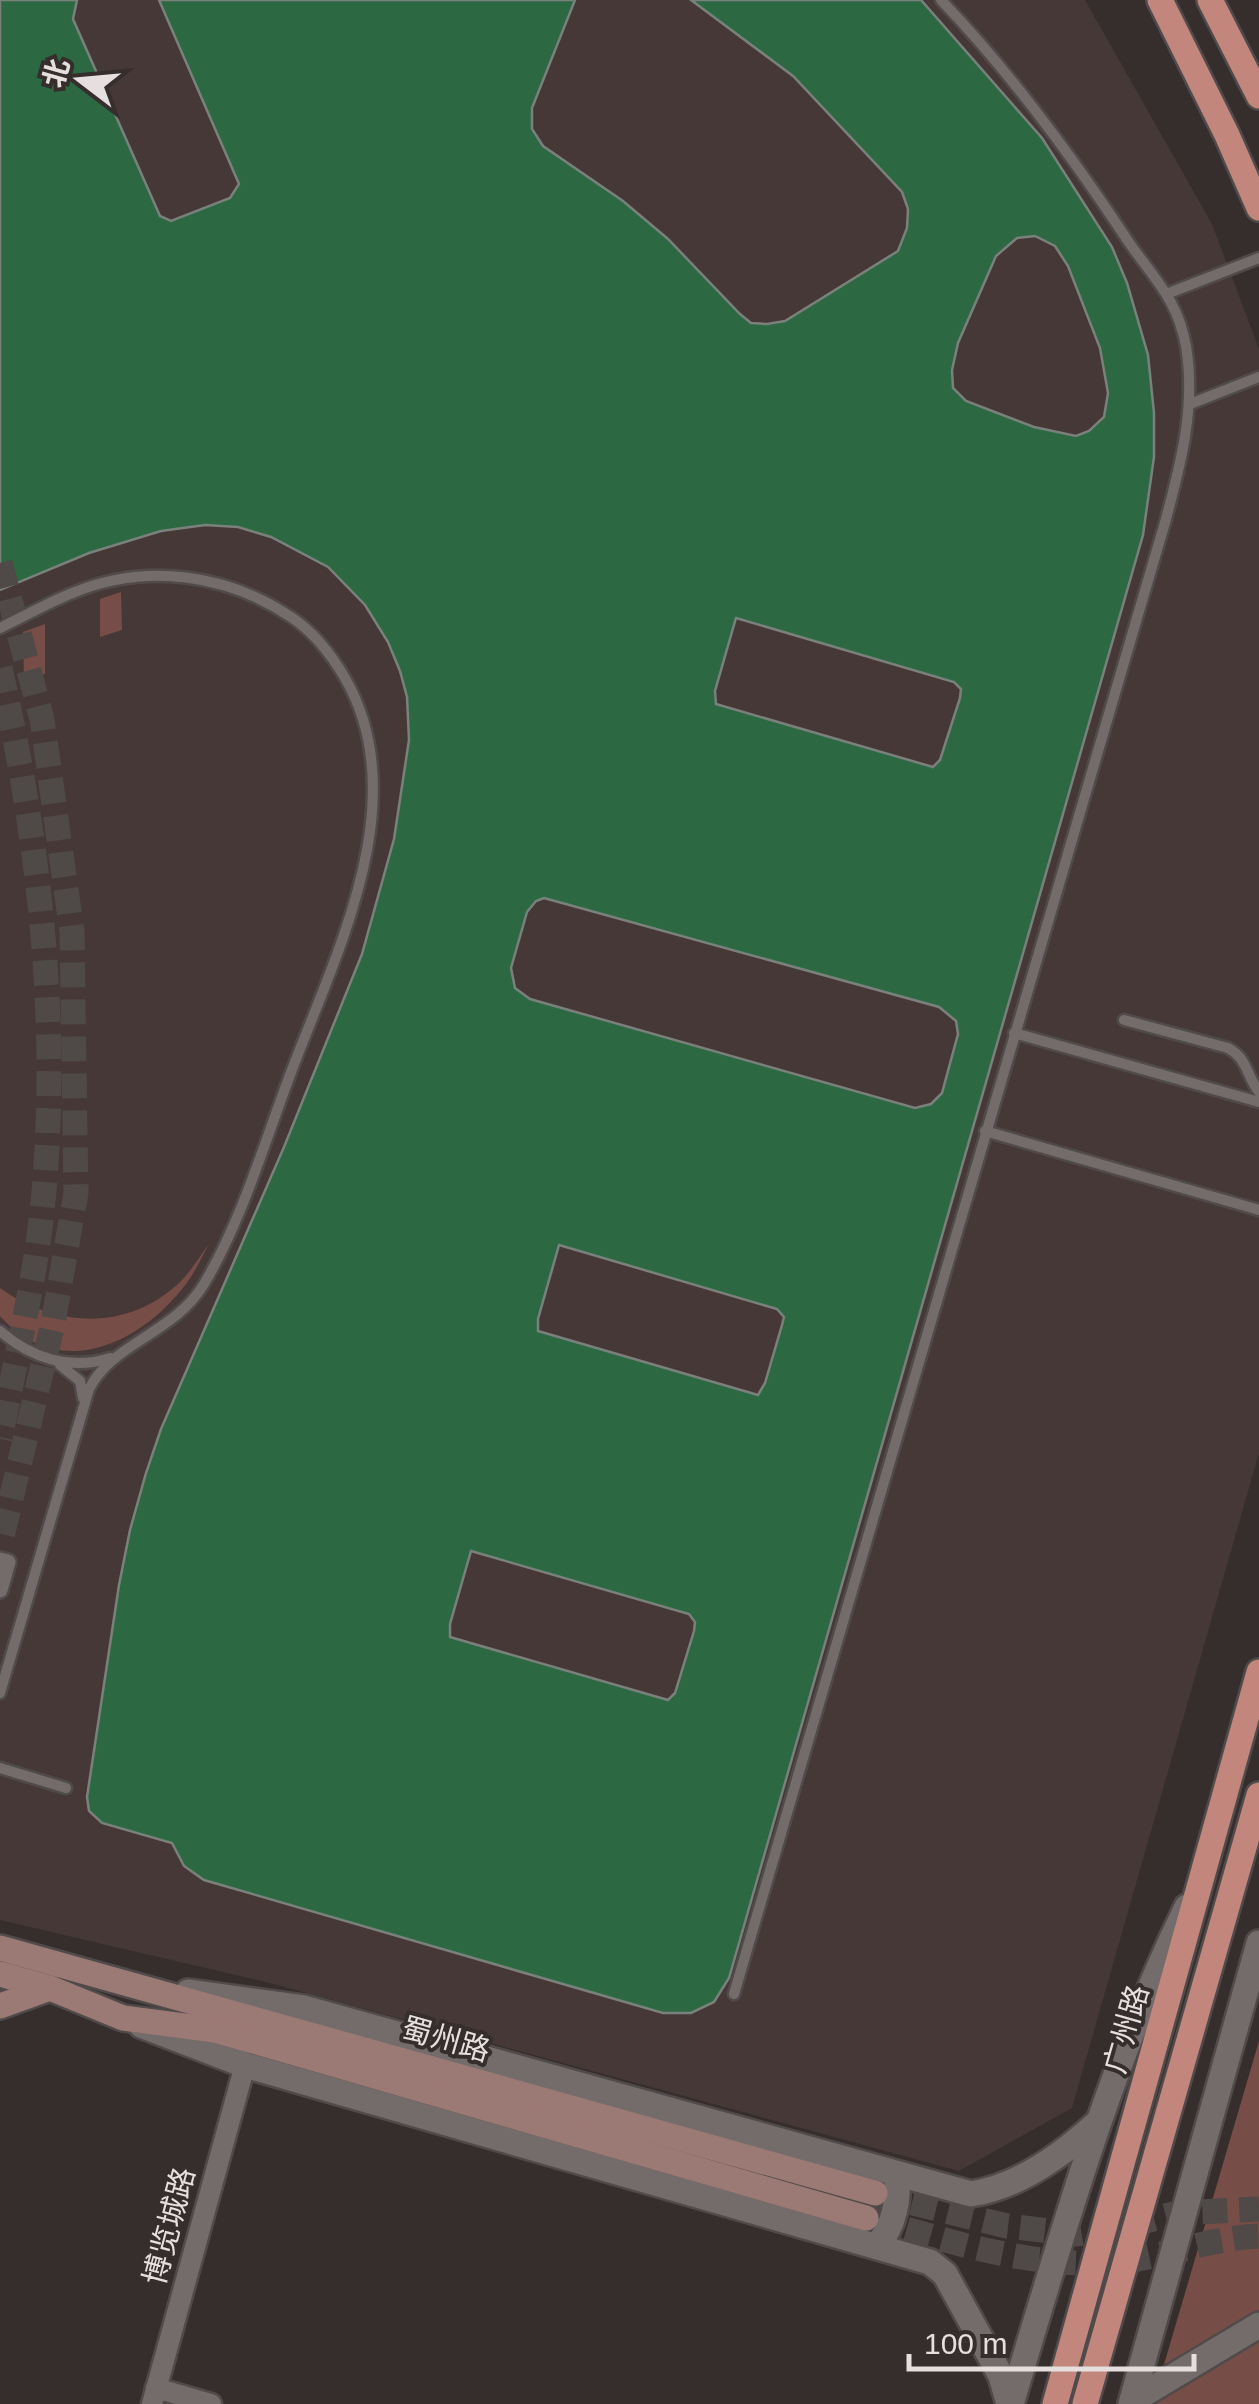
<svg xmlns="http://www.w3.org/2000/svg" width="1259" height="2404" font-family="Arial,'Noto Sans SC',sans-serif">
  <rect width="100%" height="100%" fill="#352e2c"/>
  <polygon fill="#463836" points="0,0 1085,0 1212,224 1259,349 1259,1453 1072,2108 959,2171 270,1983 0,1920"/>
  <g fill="#764d47">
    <polygon points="121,592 122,630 100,637 100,599"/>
    <polygon points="45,624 45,674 24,680 23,632"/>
    <path d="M209,1244C202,1257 195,1272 186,1284C140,1345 59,1382 0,1316V1288C56,1328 129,1332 181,1281C191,1271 200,1256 209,1244Z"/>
    <polygon points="1259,2041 1259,2404 1153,2404 1153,2402"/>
  </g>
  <path fill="#2c6942" stroke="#7a807b" stroke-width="2.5" fill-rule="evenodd" d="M0,0H77L73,19L160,216L171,221L230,198L239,184L159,0H575L532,108V129L543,146L623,201L668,239L740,314L751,323L767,324L785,321L898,251L907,228L908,209L902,192L793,76L691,0H921L1042,138L1112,247L1127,283L1148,355L1154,413V457L1143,535L729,1978L714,2002L691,2013H663L204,1880L184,1866L172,1843L102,1823L89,1811L87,1797L119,1585L130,1530L146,1473L161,1429L284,1147L362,954L394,839L409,740L407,697L400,671L388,642L365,605L328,567L271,537L238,527L205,525L161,531L89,553L0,590ZM1035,236L1055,246L1068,266L1100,348L1108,393L1104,417L1089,431L1076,436L1034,427L966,401L953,388L952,370L958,343L996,256L1017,238ZM736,618L954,682L961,689L960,698L940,760L933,767L716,704L715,691ZM544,898L939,1007L956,1021L958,1034L942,1093L931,1104L915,1108L530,999L515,988L511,968L527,912L536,901ZM559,1245L777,1309L784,1317L782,1325L765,1383L758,1395L538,1331V1319ZM471,1551L689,1614L695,1622L694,1631L675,1693L668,1700L450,1637V1624Z"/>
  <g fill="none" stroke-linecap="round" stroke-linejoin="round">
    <g stroke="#4f4947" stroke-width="25" stroke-dasharray="25 12" stroke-linecap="butt">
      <polyline points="0,563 42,719 72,932 76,1193 53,1323 0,1545"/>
      <path d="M0,668C39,839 59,1016 44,1191C37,1274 16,1357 0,1439"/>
      <polyline points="876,2194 1007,2226 1077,2234 1127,2226 1177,2213 1259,2209"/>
      <path d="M871,2219C948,2241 1025,2266 1106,2263C1156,2260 1207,2238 1259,2236"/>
    </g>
    <g stroke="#504b4a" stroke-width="15">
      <g id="service">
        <polyline points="1169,293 1259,258"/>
        <polyline points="1190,404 1259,377"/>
        <path d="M0,628C25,616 49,602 75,592C147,563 227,574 291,617C314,632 331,654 345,678C416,801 335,955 290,1075C264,1144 242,1220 204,1284C174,1334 113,1342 89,1389L0,1693"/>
        <path d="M1124,1020L1228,1048C1248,1059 1246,1075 1259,1092"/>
        <polyline points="1014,1033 1259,1102"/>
        <polyline points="985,1131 1259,1210"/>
        <path d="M0,1331C31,1358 70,1371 110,1358"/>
        <polyline points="60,1365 80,1381 83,1398"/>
        <polyline points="0,1768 66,1788"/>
        <path d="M734,1994L1166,519C1181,463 1196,406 1186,346C1177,298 1154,279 1128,241C1072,156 1012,74 941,0"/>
      </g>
    </g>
    <g stroke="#504b4a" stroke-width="20">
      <polyline id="pedestrian" points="0,1560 8,1562 0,1590"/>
    </g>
    <g stroke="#504b4a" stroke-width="25">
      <g id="minor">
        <polyline points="156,2388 211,2404"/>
        <polyline points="152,2404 245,2065"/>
      </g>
    </g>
    <g stroke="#504b4a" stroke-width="30">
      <g id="tertiary">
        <path d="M188,1992L304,2008L971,2194C1018,2187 1061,2156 1096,2124"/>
        <polyline points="141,2025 245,2065 930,2262 945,2274 1001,2376 1009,2404"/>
        <path d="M877,2245C894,2227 900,2198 896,2174"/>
        <polyline points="1132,2401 1259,2325"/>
        <path d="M1011,2404C1062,2235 1109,2066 1187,1907"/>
        <polyline points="1131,2404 1259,1943"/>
      </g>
    </g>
    <g stroke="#504b4a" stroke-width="30">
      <g id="secondary">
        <polyline points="0,1948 875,2193"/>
        <polyline points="0,1974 50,1988 123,2018 215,2030 866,2218"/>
        <polyline points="0,2006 50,1988"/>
      </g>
    </g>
    <g stroke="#504b4a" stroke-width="30">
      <g id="primary">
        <polyline points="1160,0 1227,135 1259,208"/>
        <polyline points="1210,0 1259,96"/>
        <polyline points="1055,2404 1259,1672"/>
        <polyline points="1085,2404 1259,1795"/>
      </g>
    </g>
    <use href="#service" stroke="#746c6a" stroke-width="10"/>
    <use href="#pedestrian" stroke="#746c6a" stroke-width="15"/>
    <use href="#minor" stroke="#746c6a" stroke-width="20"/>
    <use href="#tertiary" stroke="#746c6a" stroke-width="25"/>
    <use href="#secondary" stroke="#9b7974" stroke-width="25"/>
    <use href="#primary" stroke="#c3867d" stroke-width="25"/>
  </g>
  <g text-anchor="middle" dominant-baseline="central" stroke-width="8" stroke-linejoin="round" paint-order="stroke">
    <g font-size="30" fill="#e5e0df" stroke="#352e2c">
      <text transform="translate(1126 2029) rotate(-74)">广州路</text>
      <text transform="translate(446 2039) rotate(16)">蜀州路</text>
      <text transform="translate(169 2226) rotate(-75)">博览城路</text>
    </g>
  </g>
  <g transform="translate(80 80) rotate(286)" stroke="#352e2c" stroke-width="8" paint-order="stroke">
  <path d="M0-8L18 38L0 25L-18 38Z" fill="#e5e0df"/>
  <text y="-15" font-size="28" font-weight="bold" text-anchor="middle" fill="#e5e0df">北</text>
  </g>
  <path d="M909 2354v15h285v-15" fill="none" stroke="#e5e0df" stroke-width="5"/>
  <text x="924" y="2354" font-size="30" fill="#e5e0df" stroke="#352e2c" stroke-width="8" paint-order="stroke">100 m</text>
</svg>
